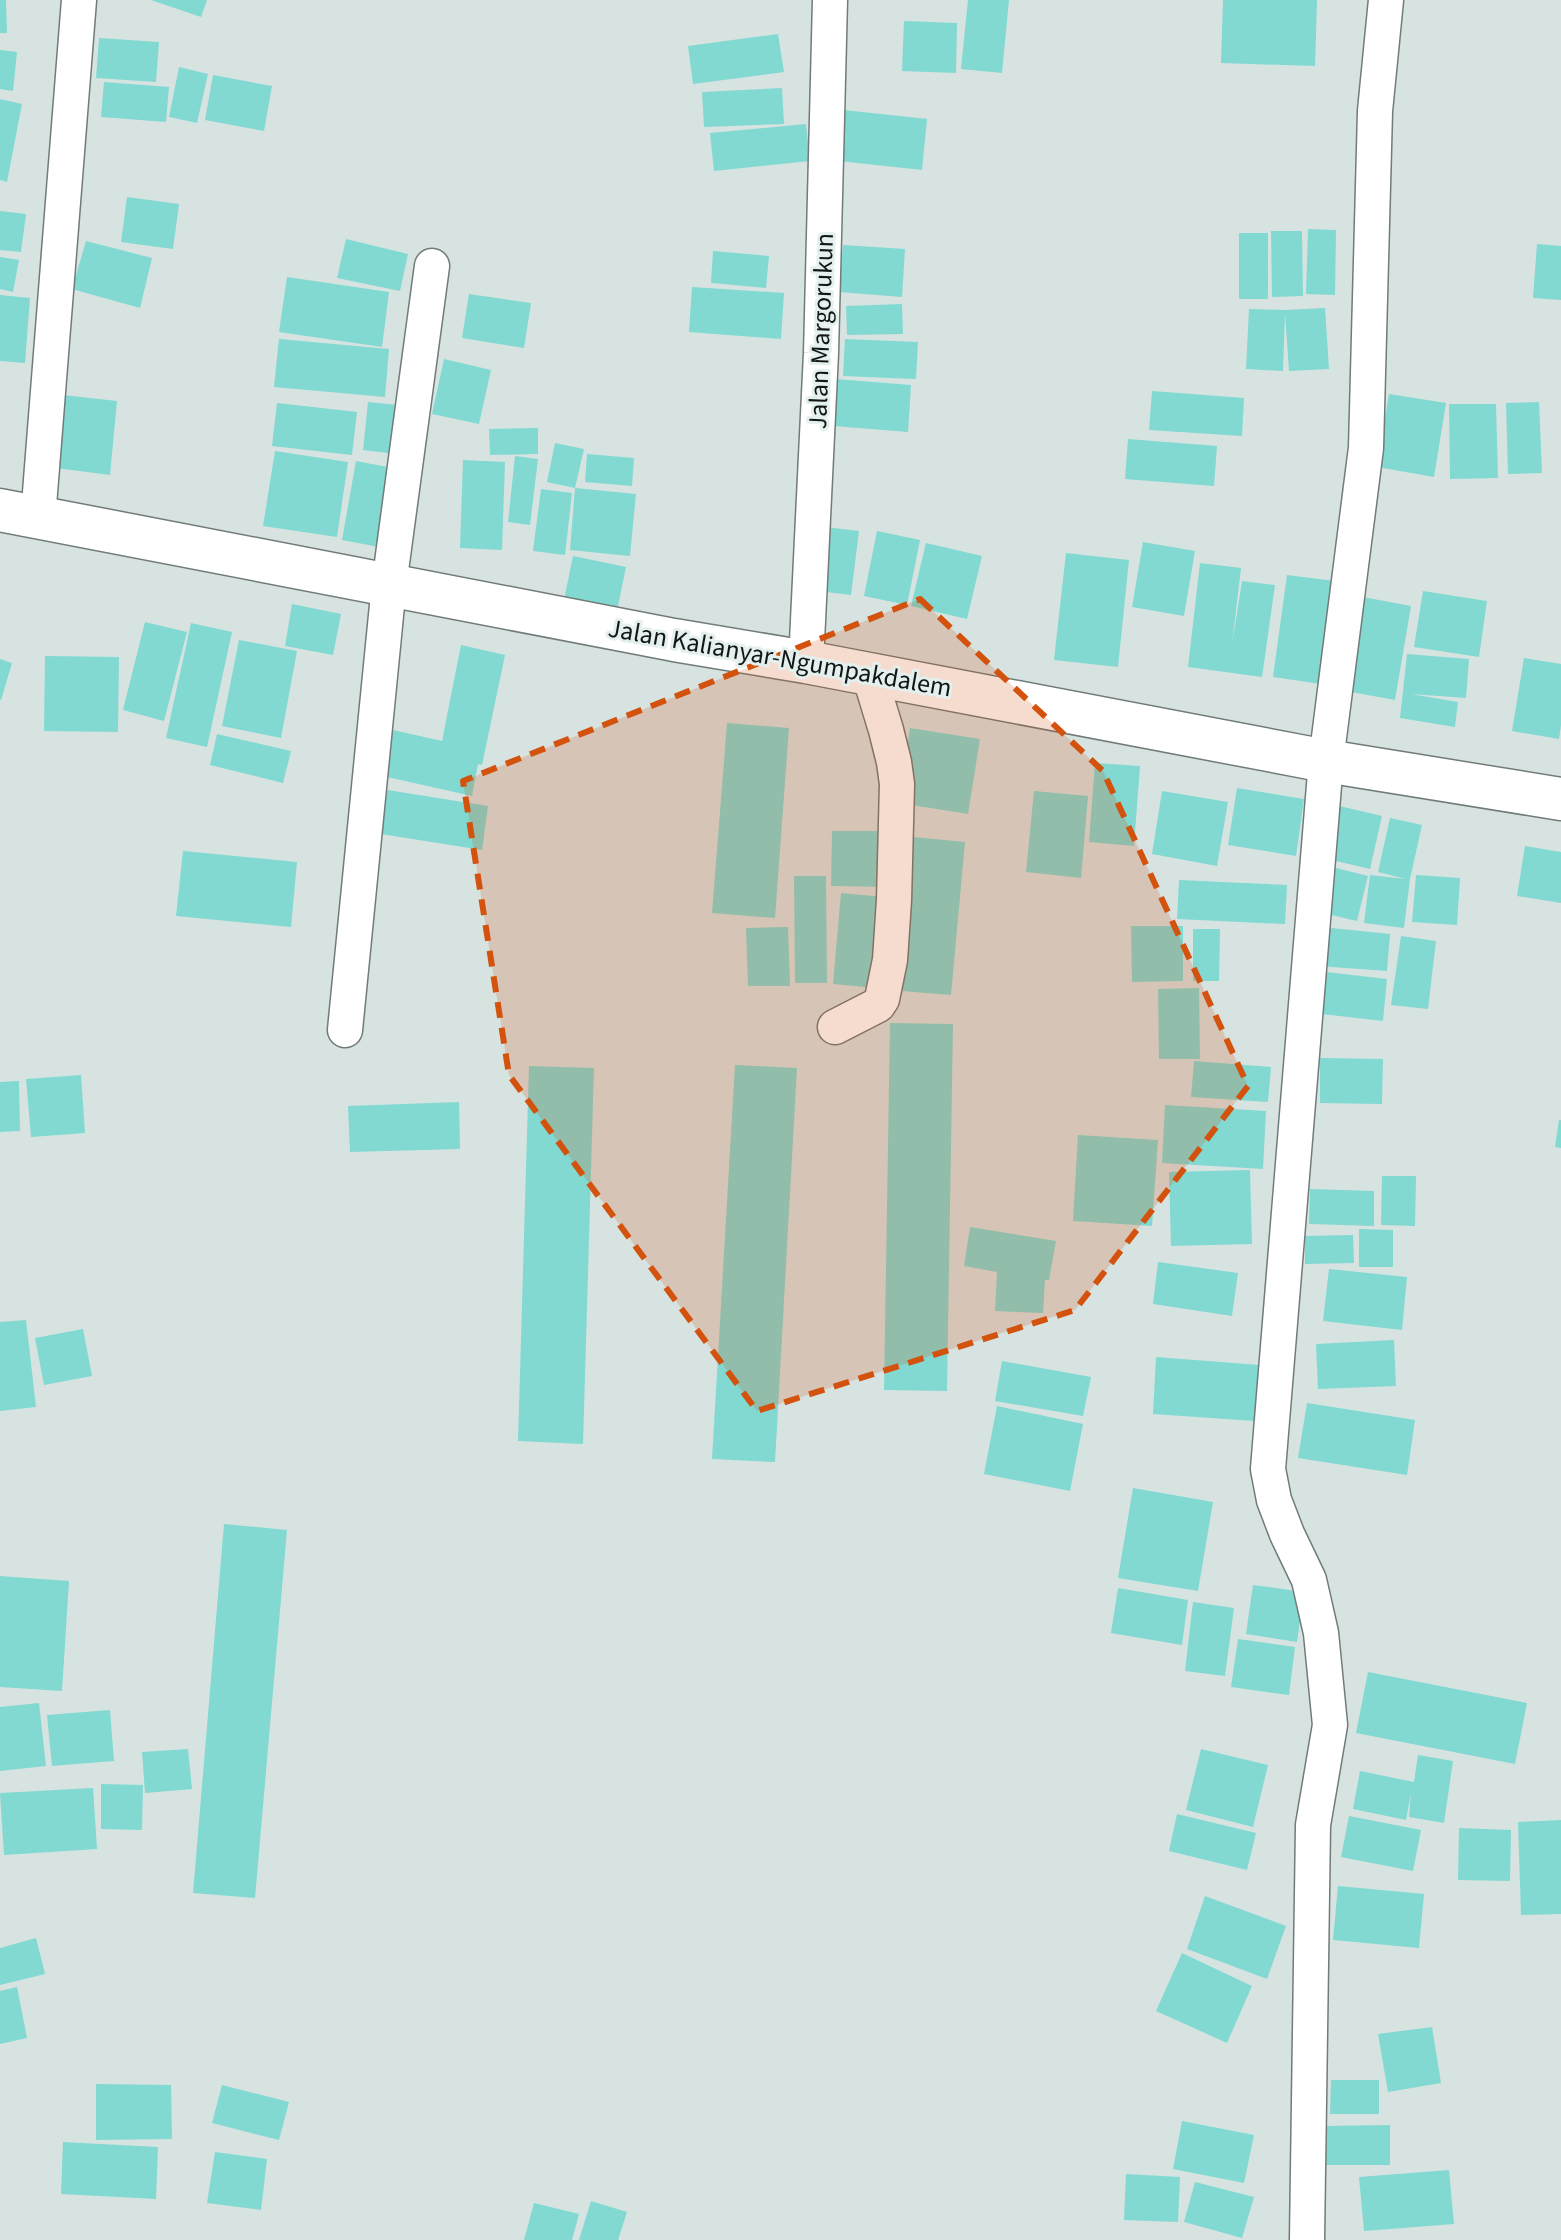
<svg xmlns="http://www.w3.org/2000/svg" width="1561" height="2240" font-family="'Source Sans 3',sans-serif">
  <rect width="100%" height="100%" fill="#d7e3e1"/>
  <g fill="#81d9d1">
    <polygon points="0,0 6,0 7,33 0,33"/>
    <polygon points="151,0 207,0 201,17"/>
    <polygon points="968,0 1009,0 1002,73 961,69"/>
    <polygon points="1223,0 1317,0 1315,66 1221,63"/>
    <polygon points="904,21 957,23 956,73 902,71"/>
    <polygon points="778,34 784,72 693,84 688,46"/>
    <polygon points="99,38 159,42 156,82 96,78"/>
    <polygon points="0,50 17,52 13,91 0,89"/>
    <polygon points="179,67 208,74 197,123 169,117"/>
    <polygon points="213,75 272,86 264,131 205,120"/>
    <polygon points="104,82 169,87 166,122 101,117"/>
    <polygon points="782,88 784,124 704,127 702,92"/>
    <polygon points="0,99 22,104 7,182 0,180"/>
    <polygon points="844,110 927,119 922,170 839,161"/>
    <polygon points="806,124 810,161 714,171 710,133"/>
    <polygon points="127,197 179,204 173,249 121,242"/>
    <polygon points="0,211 26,214 21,252 0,250"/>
    <polygon points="1308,229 1336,230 1335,295 1306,294"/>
    <polygon points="1271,231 1302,231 1303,296 1272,297"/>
    <rect x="1239" y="233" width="29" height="66"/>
    <polygon points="346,239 408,254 400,291 337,278"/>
    <polygon points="86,241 152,258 140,308 72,289"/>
    <polygon points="1537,244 1561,246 1561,300 1533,298"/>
    <polygon points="843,245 905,249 902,297 839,292"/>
    <polygon points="713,251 769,256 766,288 711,283"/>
    <polygon points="0,257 19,260 13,292 0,289"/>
    <polygon points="287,277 389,292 382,347 279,332"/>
    <polygon points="692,287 784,293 781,339 689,332"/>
    <polygon points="469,294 531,303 524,348 462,338"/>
    <polygon points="0,295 30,298 25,363 0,361"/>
    <polygon points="902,304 903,334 847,335 846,306"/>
    <polygon points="1325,308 1329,369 1289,371 1285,313 1283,371 1246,369 1249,309 1285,310"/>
    <polygon points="279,339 389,349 385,397 274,387"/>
    <polygon points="845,339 918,342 916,379 843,376"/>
    <polygon points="444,359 491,370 479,424 432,414"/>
    <polygon points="836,379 911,385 908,432 833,426"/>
    <polygon points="1152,391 1244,398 1242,436 1149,430"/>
    <polygon points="1389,394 1446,403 1434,477 1377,467"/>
    <polygon points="63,395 117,401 110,475 56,468"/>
    <polygon points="368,402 409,406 405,455 363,450"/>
    <polygon points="1539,402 1542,473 1508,474 1506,403"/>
    <polygon points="277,403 357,412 352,455 272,446"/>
    <polygon points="1449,404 1496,404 1498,478 1450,479"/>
    <polygon points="538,428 538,454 490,455 489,429"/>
    <polygon points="1128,439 1217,446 1214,486 1125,479"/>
    <polygon points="555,443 584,449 575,488 547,482"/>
    <polygon points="275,451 348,462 337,537 263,526"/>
    <polygon points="587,454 634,458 632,486 585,482"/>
    <polygon points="515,456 538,459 530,525 508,522"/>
    <polygon points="463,460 505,462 502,550 460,548"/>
    <polygon points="356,461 393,468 379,547 342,540"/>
    <polygon points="575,488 636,494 630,556 570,550"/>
    <polygon points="541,489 572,493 565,555 533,551"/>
    <polygon points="825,527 859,531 851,595 818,591"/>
    <polygon points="877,531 920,540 907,605 864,596"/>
    <polygon points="1143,542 1195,551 1184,616 1132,607"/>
    <polygon points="926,543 982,556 967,619 911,606"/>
    <polygon points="1066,553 1129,560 1118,667 1054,660"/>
    <polygon points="573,556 626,567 617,611 564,600"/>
    <polygon points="1200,563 1241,568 1232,645 1242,581 1275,585 1262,677 1188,667"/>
    <polygon points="1287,575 1335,581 1321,684 1273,677"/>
    <polygon points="1423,591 1487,601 1479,657 1414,647"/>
    <polygon points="1363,597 1411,606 1395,700 1346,691"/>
    <polygon points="292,604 341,614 333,655 285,646"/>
    <polygon points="145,622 187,632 164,721 123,710"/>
    <polygon points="191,623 232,632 207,747 166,738"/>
    <polygon points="239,640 297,651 281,738 222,726"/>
    <polygon points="461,645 505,655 482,765 478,764 472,796 374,774 384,728 442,741"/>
    <polygon points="1407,654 1469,659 1466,698 1411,694 1458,702 1455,727 1400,718"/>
    <polygon points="45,656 119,657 118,732 44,731"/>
    <polygon points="1524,658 1561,664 1561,725 1559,739 1512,731"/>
    <polygon points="0,659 12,663 1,700 0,700"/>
    <polygon points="727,723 789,728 775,918 712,913"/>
    <polygon points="910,728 980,739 968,814 899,803"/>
    <polygon points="217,734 291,751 283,783 210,765"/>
    <polygon points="1095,763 1140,766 1134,846 1089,842"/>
    <polygon points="375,788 488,806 482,850 368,832"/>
    <polygon points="1237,788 1304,799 1296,856 1228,845"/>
    <polygon points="1034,791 1088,796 1081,878 1026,872"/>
    <polygon points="1162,791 1228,802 1217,866 1152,854"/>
    <polygon points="1335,805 1382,816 1370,869 1323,858"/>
    <polygon points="1390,818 1422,825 1410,879 1404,928 1364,923 1370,875 1406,879 1378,872"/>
    <polygon points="832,831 888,831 888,887 831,886"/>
    <polygon points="903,836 965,842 951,995 889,990"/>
    <polygon points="1525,846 1561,852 1561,903 1517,896"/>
    <polygon points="183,851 297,862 291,927 176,916"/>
    <polygon points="1328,866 1368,876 1357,921 1318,912"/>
    <polygon points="1416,875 1460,878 1457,925 1412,922"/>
    <polygon points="794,876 826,876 827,983 795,983"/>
    <polygon points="1179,880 1287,885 1285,924 1177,919"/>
    <polygon points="841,893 884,897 876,988 833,984"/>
    <polygon points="1131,926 1183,926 1183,981 1132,982"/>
    <polygon points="788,927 790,986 748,986 746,928"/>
    <polygon points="1321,927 1390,934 1387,971 1318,966"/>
    <polygon points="1193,929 1220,929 1219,981 1193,981"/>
    <polygon points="1401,936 1436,941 1428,1009 1391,1005"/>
    <polygon points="1317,971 1387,979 1383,1021 1313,1013"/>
    <polygon points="1199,988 1200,1059 1159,1059 1158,989"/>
    <polygon points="890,1023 953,1024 947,1391 884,1390"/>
    <polygon points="1320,1058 1383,1059 1382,1104 1320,1103"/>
    <polygon points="1194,1061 1271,1067 1268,1102 1191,1097"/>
    <polygon points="735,1065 797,1068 775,1462 712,1459"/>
    <polygon points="529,1066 594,1068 583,1444 518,1441"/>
    <polygon points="81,1075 85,1133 31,1137 26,1079"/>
    <polygon points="19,1081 20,1131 0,1132 0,1082"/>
    <polygon points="459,1102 460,1149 350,1152 348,1106"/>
    <polygon points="1165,1105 1266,1111 1263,1169 1162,1163"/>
    <polygon points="1559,1120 1561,1120 1561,1148 1555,1147"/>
    <polygon points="1078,1135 1158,1140 1152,1226 1073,1221"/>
    <polygon points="1250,1170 1252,1244 1171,1246 1169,1172"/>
    <polygon points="1382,1176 1416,1176 1415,1226 1381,1225"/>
    <polygon points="1310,1189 1374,1191 1374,1226 1309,1224"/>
    <polygon points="970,1227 1056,1241 1049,1280 1045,1280 1043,1313 995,1311 997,1272 964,1266"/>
    <polygon points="1359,1229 1393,1230 1393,1267 1359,1267"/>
    <polygon points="1353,1235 1354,1263 1305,1264 1305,1236"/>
    <polygon points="1158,1262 1238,1273 1232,1316 1153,1304"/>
    <polygon points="1329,1269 1407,1277 1402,1330 1323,1321"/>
    <polygon points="26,1320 36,1407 0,1411 0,1322"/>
    <polygon points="83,1329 92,1376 44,1385 35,1338"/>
    <polygon points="1394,1340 1396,1386 1318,1389 1316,1344"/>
    <polygon points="1156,1357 1259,1365 1255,1421 1153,1414"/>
    <polygon points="1002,1361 1091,1377 1083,1416 995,1401"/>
    <polygon points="1307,1403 1415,1420 1407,1475 1298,1458"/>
    <polygon points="997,1406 1083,1424 1070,1491 984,1474"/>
    <polygon points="1133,1488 1213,1502 1198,1591 1118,1578"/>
    <polygon points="224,1524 287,1530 255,1898 193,1893"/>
    <polygon points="0,1576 69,1581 62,1691 0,1687"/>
    <polygon points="1253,1585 1304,1592 1297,1642 1246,1634"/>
    <polygon points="1118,1588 1188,1600 1182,1645 1111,1633"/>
    <polygon points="1193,1602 1234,1608 1225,1676 1185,1671"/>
    <polygon points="1238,1639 1295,1647 1289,1695 1231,1687"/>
    <polygon points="1368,1672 1527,1703 1515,1764 1356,1733"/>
    <polygon points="39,1703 46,1766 0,1771 0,1707"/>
    <polygon points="110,1710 114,1761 52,1766 47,1715"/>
    <polygon points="188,1749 192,1789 145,1793 142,1752"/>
    <polygon points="1201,1749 1268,1765 1253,1827 1186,1810"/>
    <polygon points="1418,1755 1453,1761 1444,1823 1409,1817 1411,1793 1406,1820 1353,1809 1360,1771 1414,1782"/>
    <polygon points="101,1784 143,1785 142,1830 101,1829"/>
    <polygon points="93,1788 97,1849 4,1855 0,1793"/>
    <polygon points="1177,1814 1256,1833 1247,1870 1169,1851"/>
    <polygon points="1349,1816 1421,1830 1413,1871 1341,1857"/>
    <polygon points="1561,1820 1561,1914 1521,1915 1518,1822"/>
    <polygon points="1459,1828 1511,1830 1510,1881 1458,1880"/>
    <polygon points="1338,1886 1424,1894 1419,1948 1333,1940"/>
    <polygon points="1205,1896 1286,1926 1267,1979 1187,1949"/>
    <polygon points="36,1938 45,1974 0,1985 0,1948"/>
    <polygon points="1182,1953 1252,1986 1227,2043 1156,2011"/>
    <polygon points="17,1987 27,2038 0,2044 0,1991"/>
    <polygon points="1432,2027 1441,2083 1388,2092 1378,2034"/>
    <polygon points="1331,2080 1379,2080 1379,2114 1330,2114"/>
    <polygon points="96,2084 171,2085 172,2139 96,2140"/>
    <polygon points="222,2085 289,2102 279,2140 212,2123"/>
    <polygon points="1182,2121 1254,2135 1244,2183 1173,2169"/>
    <polygon points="1390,2125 1390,2165 1323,2165 1322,2126"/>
    <polygon points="63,2142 158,2147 156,2199 61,2194"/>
    <polygon points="215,2152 267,2159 261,2210 207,2203"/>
    <polygon points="1449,2170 1454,2224 1364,2231 1359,2177"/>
    <polygon points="1126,2174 1180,2177 1178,2222 1124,2220"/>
    <polygon points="1195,2182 1254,2197 1242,2238 1184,2222"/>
    <polygon points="591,2201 627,2212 618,2240 579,2240"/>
    <polygon points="534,2203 579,2214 572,2240 524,2240"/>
  </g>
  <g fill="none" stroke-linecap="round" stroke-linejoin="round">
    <g stroke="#707b7a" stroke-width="37">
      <g id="minor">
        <polyline points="38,518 79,0"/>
        <polyline points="806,662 821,353 830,0"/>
        <polyline points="835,1027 878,1005 882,999 890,960 894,900 897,784 894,762 886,730 869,674"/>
        <polyline points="345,1030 389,585 432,266"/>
        <polyline points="1307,2240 1313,1825 1330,1725 1321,1633 1309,1580 1287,1534 1274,1500 1268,1469 1326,761 1366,448 1375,111 1386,0"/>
      </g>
    </g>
    <g stroke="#707b7a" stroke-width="45">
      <polyline id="tertiary" points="0,510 674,640 806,662 1326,761 1561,799"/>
    </g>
    <use href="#minor" stroke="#fff" stroke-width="34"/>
    <use href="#tertiary" stroke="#fff" stroke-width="42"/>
  </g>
  <path fill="#d3520d" fill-opacity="0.2" stroke="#d3520d" stroke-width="6" stroke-dasharray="16 10" stroke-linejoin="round" d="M920,599L1103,771L1248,1086L1075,1310L757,1411L509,1075L463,781Z"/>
  <g text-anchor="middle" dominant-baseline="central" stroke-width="6" stroke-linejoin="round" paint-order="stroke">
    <g font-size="26" fill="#121616" stroke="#e4f0ee">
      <text transform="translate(821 331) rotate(-88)">Jalan Margorukun</text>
      <text transform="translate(780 658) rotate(10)">Jalan Kalianyar-Ngumpakdalem</text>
    </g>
  </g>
</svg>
